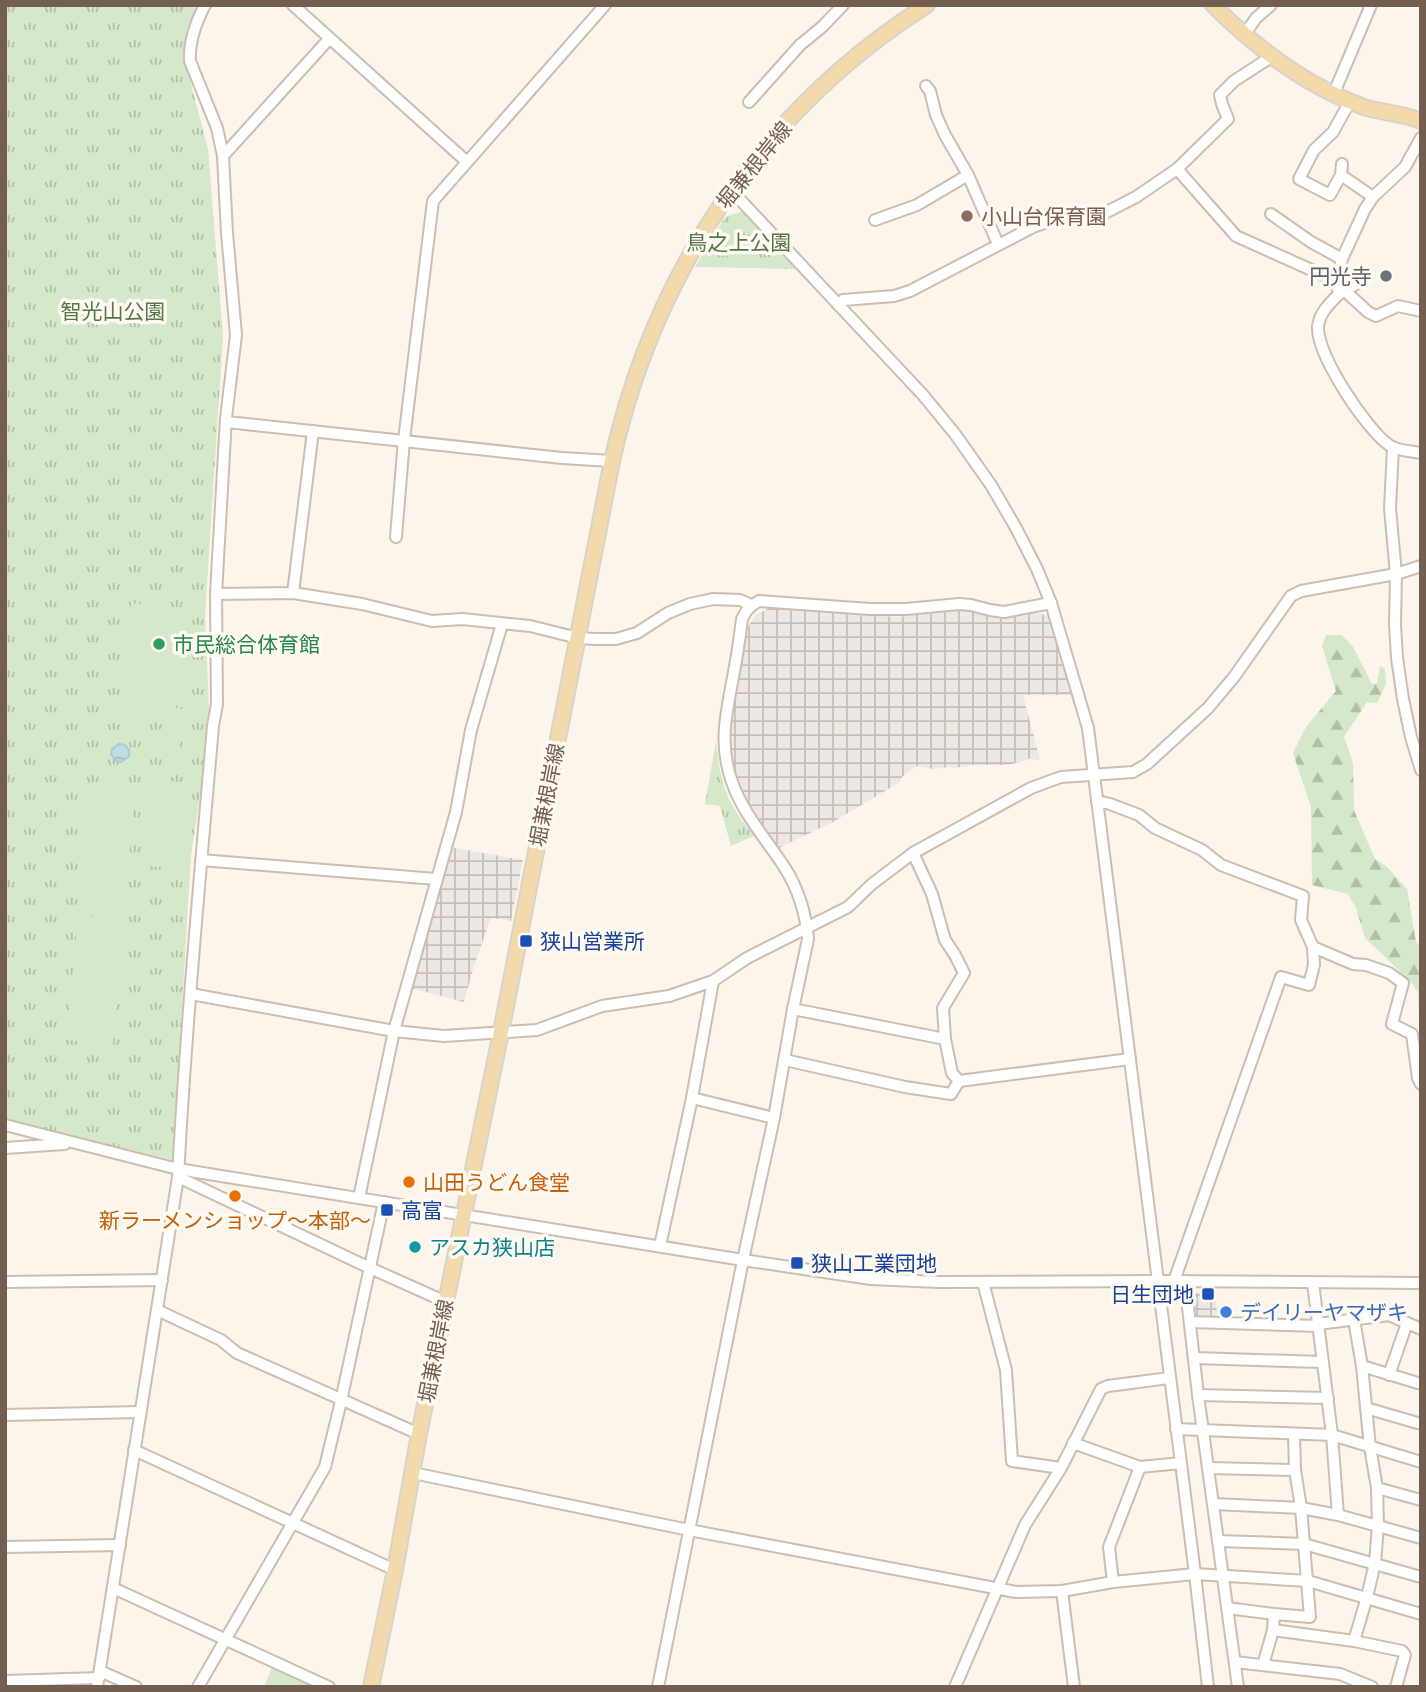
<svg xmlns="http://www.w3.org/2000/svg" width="1426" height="1692" font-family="'Work Sans','Noto Sans JP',sans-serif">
  <defs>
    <pattern id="industrial-grid" width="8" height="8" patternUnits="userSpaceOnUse" patternTransform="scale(1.75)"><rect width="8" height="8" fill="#ede8e3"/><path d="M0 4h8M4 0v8" fill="none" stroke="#c5bfba"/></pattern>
    <pattern id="forest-firs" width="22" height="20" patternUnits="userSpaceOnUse" patternTransform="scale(1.75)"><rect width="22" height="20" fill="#d5e8ca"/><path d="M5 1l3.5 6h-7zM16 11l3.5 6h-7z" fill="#b1bfa6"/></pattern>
    <pattern id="park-tufts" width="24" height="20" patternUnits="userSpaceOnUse" patternTransform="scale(1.75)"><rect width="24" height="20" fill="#d5e8ca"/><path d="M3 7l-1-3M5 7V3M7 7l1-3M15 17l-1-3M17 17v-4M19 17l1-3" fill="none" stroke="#b1bfa6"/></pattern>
    <pattern id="water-waves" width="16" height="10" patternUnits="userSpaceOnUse" patternTransform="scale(1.75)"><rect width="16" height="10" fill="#c1dde3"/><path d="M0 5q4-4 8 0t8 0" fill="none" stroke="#a1b6ba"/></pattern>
  </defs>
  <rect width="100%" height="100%" fill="#fbf5eb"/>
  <g fill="url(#industrial-grid)">
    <polygon points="769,608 897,617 965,610 994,617 1022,616 1034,612 1045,615 1052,618 1071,695 1023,695 1040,760 1029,759 1009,765 972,765 955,768 949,767 933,769 916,766 902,777 900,782 833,822 777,849 743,799 730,763 727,733 745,633 754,616"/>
    <polygon points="450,847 523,860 511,921 491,918 474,966 464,1002 410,988"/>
    <polygon points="1191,1293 1216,1293 1217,1322 1194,1319"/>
  </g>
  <polygon fill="url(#forest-firs)" points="1326,635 1342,635 1353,647 1372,684 1377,683 1380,666 1385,669 1386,684 1377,703 1367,702 1344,737 1353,763 1354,810 1375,859 1386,866 1407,889 1416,942 1421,948 1421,1060 1418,992 1411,982 1365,938 1356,908 1348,894 1312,885 1311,807 1293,753 1306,727 1336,691 1322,646"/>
  <g fill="url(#park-tufts)">
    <polygon points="5,5 196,5 184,57 208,149 223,336 205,616 210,732 191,855 173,1160 5,1120"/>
    <polygon points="743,211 797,269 695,267 725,217"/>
    <path d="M716,741C721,786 725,800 754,836L731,846L720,806L705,804Z"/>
  </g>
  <g fill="#d5e8ca">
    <polygon points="131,603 193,609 189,687 178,687 176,708 183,709 179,752 162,750 166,718 123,713 124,695 132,695 134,681 123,678"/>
    <polygon points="147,779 192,783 186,870 141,865"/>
    <polygon points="89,785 134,788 125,914 78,910"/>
    <polygon points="78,915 124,919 113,1045 67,1040"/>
    <polygon points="273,1665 323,1687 264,1687"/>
  </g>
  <polygon fill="url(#water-waves)" stroke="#a8ccd4" stroke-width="2" points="119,744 125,745 129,750 129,756 121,762 116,761 111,754 112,749"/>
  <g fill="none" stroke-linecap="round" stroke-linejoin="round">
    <g stroke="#ccbeb1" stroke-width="14">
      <g id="minor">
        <polyline points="293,5 467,162"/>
        <polyline points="1245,34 1256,18 1271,5"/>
        <polyline points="926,86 930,91 936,115 945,135 968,175 998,244"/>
        <polyline points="1334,93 1371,5"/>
        <polyline points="749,102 800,45 822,27 843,5"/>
        <path d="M1421,138L1405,167L1373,197L1365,209L1342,259L1336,281L1339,294C1330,303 1320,312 1318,326C1316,354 1366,429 1389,445C1397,451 1411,451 1421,453"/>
        <polyline points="223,156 329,39"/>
        <polyline points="1342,164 1341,175 1330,195 1299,179 1314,150 1333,132 1350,101"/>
        <polyline points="1177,169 1236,236 1336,281"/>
        <polyline points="1341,175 1373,197"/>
        <polyline points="731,190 923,395 955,434 991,485 1016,528 1037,569 1051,603 1088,728 1195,1574 1208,1687"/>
        <polyline points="1271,214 1311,242 1342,259"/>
        <polyline points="875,220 917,205 968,175"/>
        <polyline points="1344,290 1368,312 1376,316 1398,306 1421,311"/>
        <polyline points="1339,294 1358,283"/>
        <polyline points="838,305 843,300 894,296 910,291 1033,227 1053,220 1095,218 1136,197 1177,169 1228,119 1222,104 1220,95 1234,81 1271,57"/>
        <polyline points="227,422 562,458 612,461"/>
        <polyline points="1393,448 1390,508 1396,574 1395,624 1397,658 1403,699 1411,737 1421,770"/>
        <polyline points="396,537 404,440 433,201 605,5"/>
        <polyline points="293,593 313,431"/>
        <polyline points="216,594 293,593 362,604 432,621 462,619 530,626 578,638 594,639 616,639 637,633 668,613 690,604 713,599 740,600 751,605"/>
        <polyline points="1097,801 1110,804 1139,815 1155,828 1202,850 1221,865 1303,896 1301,920 1313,947"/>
        <polyline points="913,853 932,894 945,940 955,955 964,973 943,1008 945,1039"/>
        <polyline points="201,860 436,879"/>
        <polyline points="713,981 692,1098 774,1118"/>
        <polyline points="191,994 394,1031 444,1036 537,1030 602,1006 669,996 713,981 747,958 848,907 872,884 913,853 1031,788 1061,777 1133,772 1147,764 1208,708 1234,677 1291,596 1301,591 1396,574 1421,566"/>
        <polyline points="793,1009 945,1039 952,1073 959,1081 1130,1059"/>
        <polyline points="785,1060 905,1087 951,1094 959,1081"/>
        <polyline points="5,1125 178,1169 743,1260 871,1279 939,1282 1157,1281 1421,1283"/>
        <polyline points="5,1148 65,1144"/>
        <polyline points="178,1177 370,1268 446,1302"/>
        <polyline points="359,1198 394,1031 456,812 471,730 502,624"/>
        <polyline points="660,1246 692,1098"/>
        <polyline points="1174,1281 1281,977 1309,985 1314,965 1313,947 1353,964 1366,965 1389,973 1403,983 1392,1024 1412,1034 1418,1078 1421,1084"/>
        <polyline points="1185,1281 1198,1395 1238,1687"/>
        <polyline points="5,1282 162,1280"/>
        <polyline points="983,1282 1006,1370 1012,1461 1061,1468"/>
        <polyline points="1313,1283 1332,1435 1338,1515"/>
        <polyline points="157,1310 221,1340 237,1353 419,1434"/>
        <polyline points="1190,1322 1319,1326"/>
        <polyline points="1318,1324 1389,1315 1421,1329"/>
        <polyline points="1194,1358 1322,1362"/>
        <polyline points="1362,1366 1421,1384"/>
        <polyline points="1389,1375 1407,1323"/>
        <polyline points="1198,1395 1328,1398"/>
        <polyline points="1366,1408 1421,1424"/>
        <polyline points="5,1415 140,1412"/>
        <polyline points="1176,1429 1332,1435 1421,1462"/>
        <polyline points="1073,1443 1140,1467"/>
        <polyline points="134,1450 395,1570"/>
        <polyline points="1209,1468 1295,1470"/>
        <polyline points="413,1473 689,1530 1016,1592 1062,1591 1113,1582 1195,1574 1308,1581 1421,1614"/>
        <polyline points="1377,1488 1421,1500"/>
        <polyline points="1214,1504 1301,1508 1338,1515 1421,1538"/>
        <polyline points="1219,1541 1304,1544 1421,1577"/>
        <polyline points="5,1547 120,1545"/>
        <polyline points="1113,1582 1109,1547 1140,1467 1181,1463"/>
        <polyline points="113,1588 329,1687"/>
        <polyline points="1062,1591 1074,1687"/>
        <polyline points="1227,1608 1274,1614"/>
        <polyline points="1273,1630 1274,1614 1310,1617 1301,1508 1295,1470 1294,1434"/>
        <polyline points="1354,1641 1367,1597 1375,1563 1378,1526 1377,1488 1370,1447 1362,1366 1354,1320"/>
        <polyline points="1235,1662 1340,1674 1372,1687"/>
        <polyline points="1263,1665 1273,1630 1354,1641 1402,1651 1405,1655 1396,1687"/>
        <polyline points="100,1671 136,1687"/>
        <polyline points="5,1681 99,1678"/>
        <path d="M97,1687L178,1177C186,1026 200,876 213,726L217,704L216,594L226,418L236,335L227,233L223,156L217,128L190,61C189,42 196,22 205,5"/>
        <polyline points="198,1687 325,1467 341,1401 384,1202"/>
        <path d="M658,1687L743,1260L774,1118L793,1009L808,939C806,914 798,889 785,868C767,840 743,814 732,782C717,740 728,708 735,666C738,651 740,635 742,619C746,610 750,606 759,601L870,609H906L959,604L971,605L990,610L1004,612L1051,603"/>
        <polyline points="955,1687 1025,1525 1061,1468 1101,1389 1108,1386 1169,1378"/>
      </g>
    </g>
    <g stroke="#d8d2ce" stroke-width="18">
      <g id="major">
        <path d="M1213,5C1256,48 1306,86 1364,107C1382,113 1403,113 1421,121"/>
        <path d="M371,1687L395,1570L419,1434L501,1032L612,461C654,272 762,110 927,5"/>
      </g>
    </g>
    <use href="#minor" stroke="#fff" stroke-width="10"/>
    <use href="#major" stroke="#f2daaa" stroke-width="14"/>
  </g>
  <circle fill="#8d6e63" stroke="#fef9f1" stroke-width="2.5" cx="967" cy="216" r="7"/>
  <circle fill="#6b7280" stroke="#fef9f1" stroke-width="2.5" cx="1386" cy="276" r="7"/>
  <circle fill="#2e9e5b" stroke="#fef9f1" stroke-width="2.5" cx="159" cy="644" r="7"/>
  <g fill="#1a4fb4" stroke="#fef9f1" stroke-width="2.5">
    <rect x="519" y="934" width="14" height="14" rx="3.5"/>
    <rect x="380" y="1203" width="14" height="14" rx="3.5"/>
    <rect x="790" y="1256" width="14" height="14" rx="3.5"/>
    <rect x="1201" y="1287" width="14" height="14" rx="3.5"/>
  </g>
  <g fill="#e8710a" stroke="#fef9f1" stroke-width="2.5">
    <circle cx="409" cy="1182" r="7"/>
    <circle cx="235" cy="1196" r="7"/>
  </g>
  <circle fill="#0f9aa8" stroke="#fef9f1" stroke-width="2.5" cx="415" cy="1247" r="7"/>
  <circle fill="#3f7fe0" stroke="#fef9f1" stroke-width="2.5" cx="1226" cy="1312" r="7"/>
  <g text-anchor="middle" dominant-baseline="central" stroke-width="7" stroke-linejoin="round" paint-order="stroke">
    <g font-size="21" fill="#745e50" stroke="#fef9f1">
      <text transform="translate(754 165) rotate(-51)">堀兼根岸線</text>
      <text transform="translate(547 795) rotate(-79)">堀兼根岸線</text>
      <text transform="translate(436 1351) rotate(-79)">堀兼根岸線</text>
    </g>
    <g font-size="21" fill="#785e54" stroke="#fef9f1" text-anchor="start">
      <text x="981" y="216">小山台保育園</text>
    </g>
    <g font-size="21" fill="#557849" stroke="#fef9f1">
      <text x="739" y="242">鳥之上公園</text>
      <text x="113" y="311">智光山公園</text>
    </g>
    <g font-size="21" fill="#5b616d" stroke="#fef9f1" text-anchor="end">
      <text x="1372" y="276">円光寺</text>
    </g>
    <g font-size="21" fill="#27864d" stroke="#fef9f1" text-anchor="start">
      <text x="173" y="644">市民総合体育館</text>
    </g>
    <g font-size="21" fill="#164399" stroke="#fef9f1" text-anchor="start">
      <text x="540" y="941">狭山営業所</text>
      <text x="401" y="1210">高富</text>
      <text x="811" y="1263">狭山工業団地</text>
      <text x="1194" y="1294" text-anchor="end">日生団地</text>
    </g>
    <g font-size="21" fill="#c56008" stroke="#fef9f1" text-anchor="start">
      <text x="423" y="1182">山田うどん食堂</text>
      <text x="235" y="1220" text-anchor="middle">新ラーメンショップ～本部～</text>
    </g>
    <g font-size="21" fill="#0d838f" stroke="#fef9f1" text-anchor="start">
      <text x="429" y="1247">アスカ狭山店</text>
    </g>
    <g font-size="21" fill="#366cbe" stroke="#fef9f1" text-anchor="start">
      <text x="1240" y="1312">デイリーヤマザキ</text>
    </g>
  </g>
  <rect width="1426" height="1692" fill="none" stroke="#745e50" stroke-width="14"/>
</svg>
